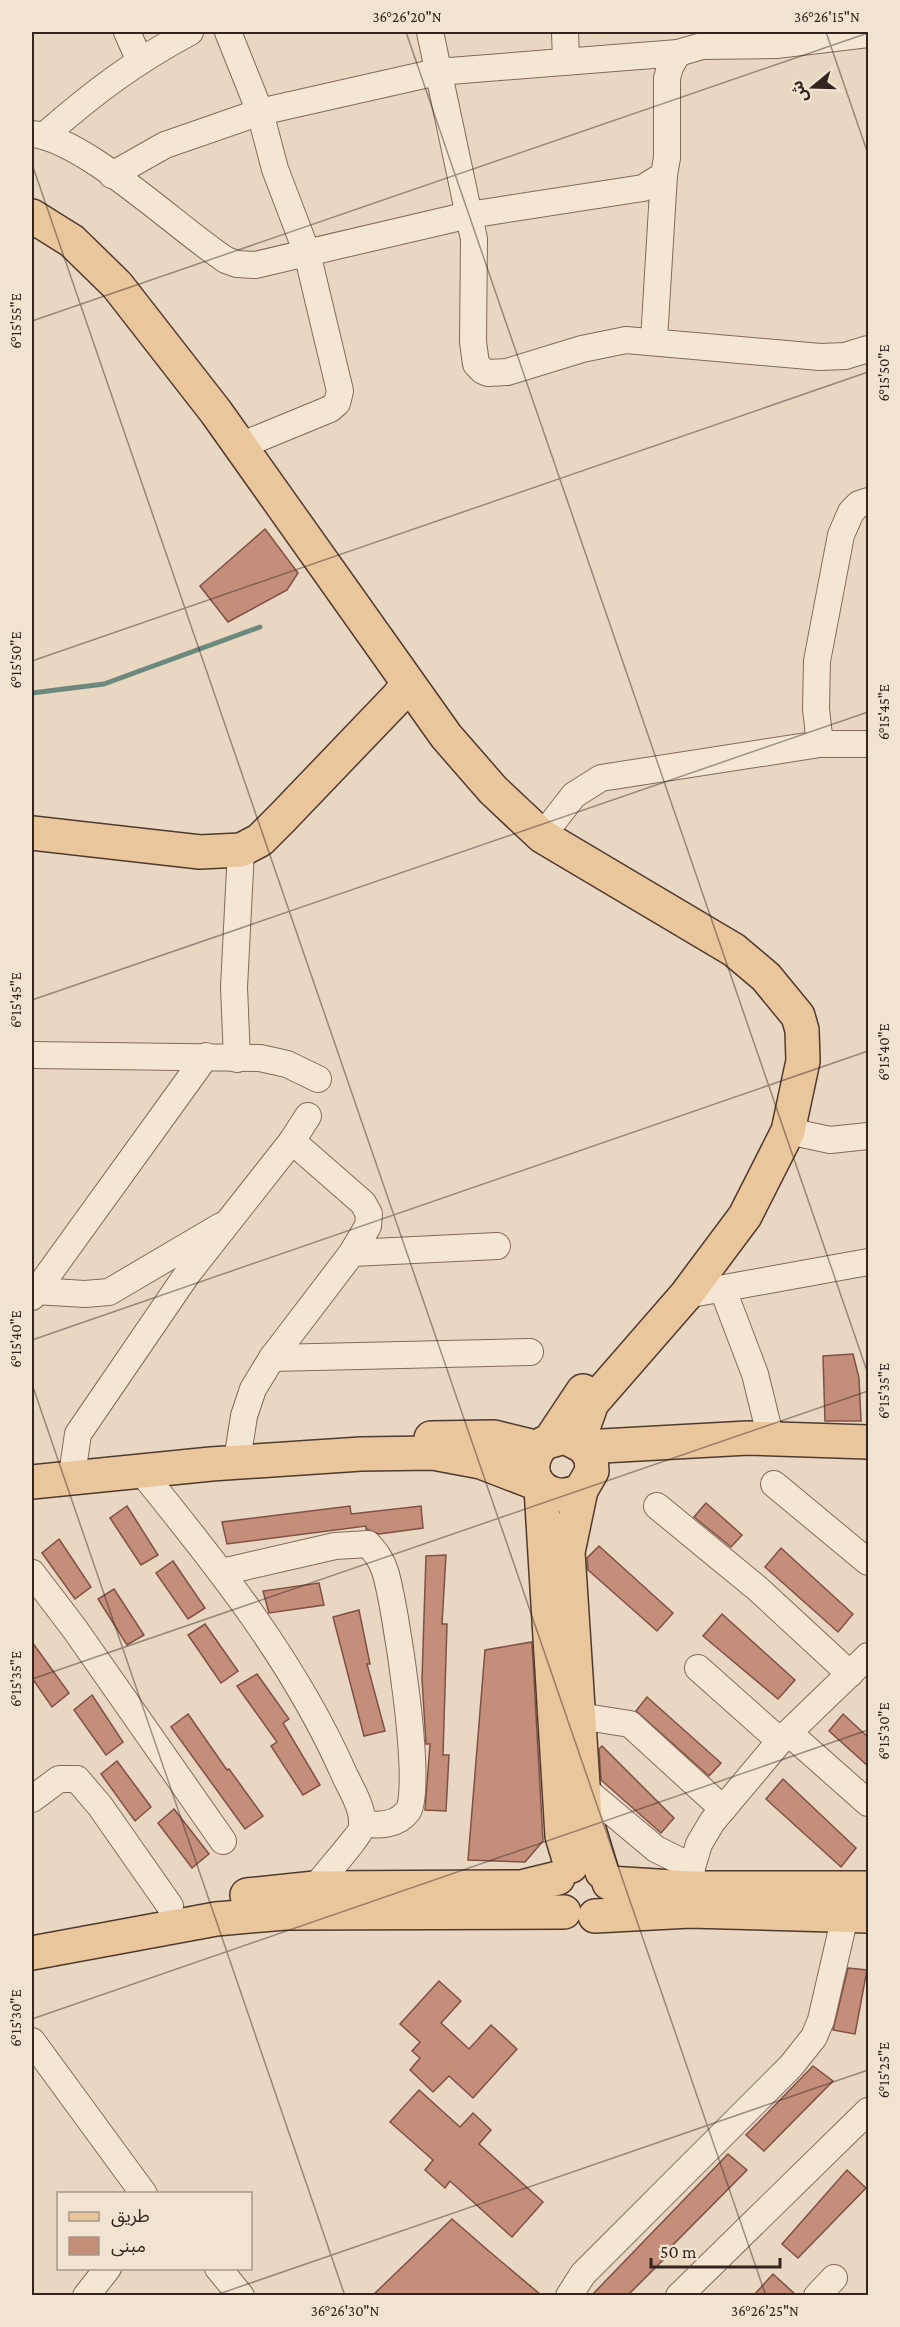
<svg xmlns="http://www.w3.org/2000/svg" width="900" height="2327" font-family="'Crimson Pro','Noto Sans Arabic',serif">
  <rect width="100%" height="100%" fill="#ead7c2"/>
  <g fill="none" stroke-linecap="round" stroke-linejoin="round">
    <polyline stroke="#6c897d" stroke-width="5" points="32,693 104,684 260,627"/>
  </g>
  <g fill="#c58e7b" stroke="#7f5143" stroke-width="1.5">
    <polygon points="265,529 298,573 287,590 228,622 200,586"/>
    <polygon points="853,1354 859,1378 861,1421 825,1421 823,1356"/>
    <polygon points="706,1503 742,1535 731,1547 694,1517"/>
    <polygon points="127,1506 158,1555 141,1565 110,1518"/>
    <polygon points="350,1506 351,1514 421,1506 423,1528 379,1534 366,1529 366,1526 227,1544 222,1522"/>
    <polygon points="59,1539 91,1587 75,1599 42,1553"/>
    <polygon points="599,1546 673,1613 657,1631 588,1570 587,1558"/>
    <polygon points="781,1548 853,1614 838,1632 765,1567"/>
    <polygon points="446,1555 442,1624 447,1624 443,1755 449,1755 446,1811 425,1810 430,1744 426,1744 422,1679 426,1556"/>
    <polygon points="173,1561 205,1608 188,1619 156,1573"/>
    <polygon points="319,1583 324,1605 269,1613 263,1591"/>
    <polygon points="114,1589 144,1635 127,1645 98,1599"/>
    <polygon points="359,1610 370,1664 367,1664 385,1731 364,1736 333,1617"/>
    <polygon points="722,1614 795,1680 778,1699 703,1636"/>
    <polygon points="205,1624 238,1671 221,1683 188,1635"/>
    <polygon points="32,1642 69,1693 52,1707 32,1678"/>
    <polygon points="532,1642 543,1841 525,1862 468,1860 485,1650"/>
    <polygon points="257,1674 289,1719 283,1723 320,1785 303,1795 271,1746 277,1742 237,1686"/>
    <polygon points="92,1695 123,1742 106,1755 74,1710"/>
    <polygon points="647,1697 721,1763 709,1776 636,1711"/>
    <polygon points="188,1714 227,1770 229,1769 263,1816 245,1829 171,1727"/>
    <polygon points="843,1714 868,1737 868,1766 829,1731"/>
    <polygon points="602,1746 674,1818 661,1833 601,1780 599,1749"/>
    <polygon points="117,1761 151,1807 135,1821 101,1774"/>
    <polygon points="783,1779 856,1848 841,1867 766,1799"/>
    <polygon points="174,1809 209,1854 192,1868 158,1823"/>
    <polygon points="848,1968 867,1970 855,2034 833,2030"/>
    <polygon points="439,1981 461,2001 441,2023 469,2049 491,2025 517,2049 473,2098 449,2076 433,2092 410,2070 420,2058 412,2051 420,2042 400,2024"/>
    <polygon points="813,2066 833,2081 764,2151 746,2135"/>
    <polygon points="419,2090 460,2127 473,2113 491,2130 479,2144 543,2202 512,2237 450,2181 445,2188 425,2170 433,2160 390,2122"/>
    <polygon points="728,2154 747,2170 665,2253 668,2255 628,2295 592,2295"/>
    <polygon points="847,2170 866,2188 798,2258 782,2244"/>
    <polygon points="452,2219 490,2252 541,2295 373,2295"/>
    <polygon points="773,2274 796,2295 754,2295"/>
  </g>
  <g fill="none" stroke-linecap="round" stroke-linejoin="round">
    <g stroke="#82695b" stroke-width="28">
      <g id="minor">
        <polyline points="127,32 139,59"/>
        <polyline points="228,32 260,112 275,169 307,253 340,391 337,403 330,409 240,446"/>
        <polyline points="430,32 474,239 473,342 476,364 483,371 488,373 507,372 582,349 626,340 820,357 845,356 868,349"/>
        <polyline points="565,32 566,61"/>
        <path d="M32,134C85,139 177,228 226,260L237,264L255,265L469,215L643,188L664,175L667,158V78L670,67L678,53L702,46L776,45L868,34"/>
        <path d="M45,135C93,93 134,62 190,32"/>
        <polyline points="112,175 165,145 260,112 437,72 678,53"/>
        <polyline points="654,340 664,175"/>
        <polyline points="820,744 816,709 817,661 841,535 851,512 859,504 868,501"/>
        <polyline points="542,836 574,795 601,778 820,744 868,744"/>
        <polyline points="32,1055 260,1058 287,1064 318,1079"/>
        <polyline points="237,1059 234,987 241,850"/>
        <polyline points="788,1131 830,1140 868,1136"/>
        <polyline points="352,1253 497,1246"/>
        <polyline points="723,1290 755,1374 771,1439"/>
        <polyline points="35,1291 85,1294 109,1292 221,1226"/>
        <polyline points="686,1295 868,1262"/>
        <polyline points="32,1297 206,1056"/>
        <polyline points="272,1358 530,1352"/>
        <polyline points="239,1448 244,1416 253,1389 272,1358 352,1253 368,1226 369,1214 363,1203 292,1141"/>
        <polyline points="74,1461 78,1434 188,1273 292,1141 308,1116"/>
        <path d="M140,1470C218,1566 295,1662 345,1776C352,1791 364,1809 362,1827C361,1834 322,1878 315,1888"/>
        <polyline points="774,1484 868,1562"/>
        <polyline points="657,1506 758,1589 850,1674"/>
        <path d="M222,1572L335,1546L368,1544C376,1553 381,1559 385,1571C395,1602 424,1789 408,1811C397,1826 377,1826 362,1823"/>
        <polyline points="32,1573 74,1628 223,1841"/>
        <polyline points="698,1668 780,1741"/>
        <polyline points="579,1716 630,1724 723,1809"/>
        <polyline points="789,1733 868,1803"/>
        <polyline points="583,1788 656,1849 692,1867"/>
        <polyline points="32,1799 59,1779 77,1779 100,1806 170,1906"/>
        <polyline points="690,1904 692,1867 699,1844 712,1822 780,1741 868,1656"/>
        <polyline points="32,2041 144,2194"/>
        <polyline points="218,2268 241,2296"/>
        <polyline points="86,2296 108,2268"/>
        <polyline points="569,2296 583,2274 791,2066 814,2037 821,2020 845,1916"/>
        <polyline points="679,2296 868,2111"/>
        <polyline points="817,2296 834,2278"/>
      </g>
    </g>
    <g stroke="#50392f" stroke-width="36">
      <g id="major">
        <polyline points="32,216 72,241 117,285 216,412 446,736 493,790 542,836 734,950 766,977 798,1016 802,1030 803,1061 788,1131 745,1216 686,1295 592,1403 578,1442"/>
        <polyline points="32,833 200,852 241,850 260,840 282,818 397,698 408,684"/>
        <polyline points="431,1438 494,1437 539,1448"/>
        <polyline points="551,1439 583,1391"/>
        <polyline points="584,1447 748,1438 868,1442"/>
        <polyline points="32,1482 211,1464 361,1454 433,1453 481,1462 538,1484"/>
        <polyline points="541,1488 562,1836 571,1866"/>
        <path d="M581,1490C545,1509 516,1471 544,1443L565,1437L584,1447L591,1458L592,1471L581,1490L568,1552L585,1816L602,1872"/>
        <polyline points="609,1883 689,1888 868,1888"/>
        <polyline points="247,1895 315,1888 521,1887 558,1878"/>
        <polyline points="595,1916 690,1911 868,1916"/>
        <polyline points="32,1953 216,1919 285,1913 564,1912"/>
      </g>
    </g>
    <use href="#minor" stroke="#f5e6d4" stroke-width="26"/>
    <use href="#major" stroke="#eac69c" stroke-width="33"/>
  </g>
  <path fill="none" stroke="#33241e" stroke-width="1.5" stroke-opacity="0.45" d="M406,32L868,1374M826,32L868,154M32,164L766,2296M32,321L868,33M32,661L868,372M32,1000L868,712M32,1340L868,1051M32,1384L345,2296M32,1679L868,1391M32,2019L868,1730M213,2296L868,2070"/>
  <rect width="900" height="2327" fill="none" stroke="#f2e3d0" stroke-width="66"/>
  <rect x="57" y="2192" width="195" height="78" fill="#f2e3d0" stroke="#a69789" stroke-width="1.5"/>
  <rect x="69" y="2212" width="30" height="9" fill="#eac69c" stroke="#a69789" stroke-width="1.5"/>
  <text x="111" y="2222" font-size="18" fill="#33241e">طريق</text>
  <rect x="69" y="2237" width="30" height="18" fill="#c58e7b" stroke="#a69789" stroke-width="1.5"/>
  <text x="111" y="2252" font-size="18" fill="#33241e">مبنى</text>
  <g transform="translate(813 87) rotate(251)" stroke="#f2e3d0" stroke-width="4.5" paint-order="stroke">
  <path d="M0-4.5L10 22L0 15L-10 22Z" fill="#33241e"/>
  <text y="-9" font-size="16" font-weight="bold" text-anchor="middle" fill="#33241e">ش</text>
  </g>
  <path d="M651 2258v9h129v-9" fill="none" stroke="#33241e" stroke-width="3"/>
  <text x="660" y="2258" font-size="18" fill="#33241e" stroke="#f2e3d0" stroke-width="4.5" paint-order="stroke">50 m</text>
  <rect x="33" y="33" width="834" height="2261" fill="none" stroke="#33241e" stroke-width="2"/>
  <g font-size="15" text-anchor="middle" fill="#33241e">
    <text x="407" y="22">36°26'20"N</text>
    <text x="827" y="22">36°26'15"N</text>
    <text transform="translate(16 321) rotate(-90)" y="5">6°15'55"E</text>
    <text transform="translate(884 373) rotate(-90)" y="5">6°15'50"E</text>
    <text transform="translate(16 660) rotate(-90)" y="5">6°15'50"E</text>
    <text transform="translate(884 712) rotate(-90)" y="5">6°15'45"E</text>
    <text transform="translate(16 1000) rotate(-90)" y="5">6°15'45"E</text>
    <text transform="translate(884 1052) rotate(-90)" y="5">6°15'40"E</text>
    <text transform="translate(16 1339) rotate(-90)" y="5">6°15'40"E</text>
    <text transform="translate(884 1391) rotate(-90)" y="5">6°15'35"E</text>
    <text transform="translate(16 1679) rotate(-90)" y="5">6°15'35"E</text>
    <text transform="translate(884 1731) rotate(-90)" y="5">6°15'30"E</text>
    <text transform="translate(16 2018) rotate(-90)" y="5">6°15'30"E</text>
    <text transform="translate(884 2070) rotate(-90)" y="5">6°15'25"E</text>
    <text x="345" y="2316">36°26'30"N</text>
    <text x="765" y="2316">36°26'25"N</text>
  </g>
</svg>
